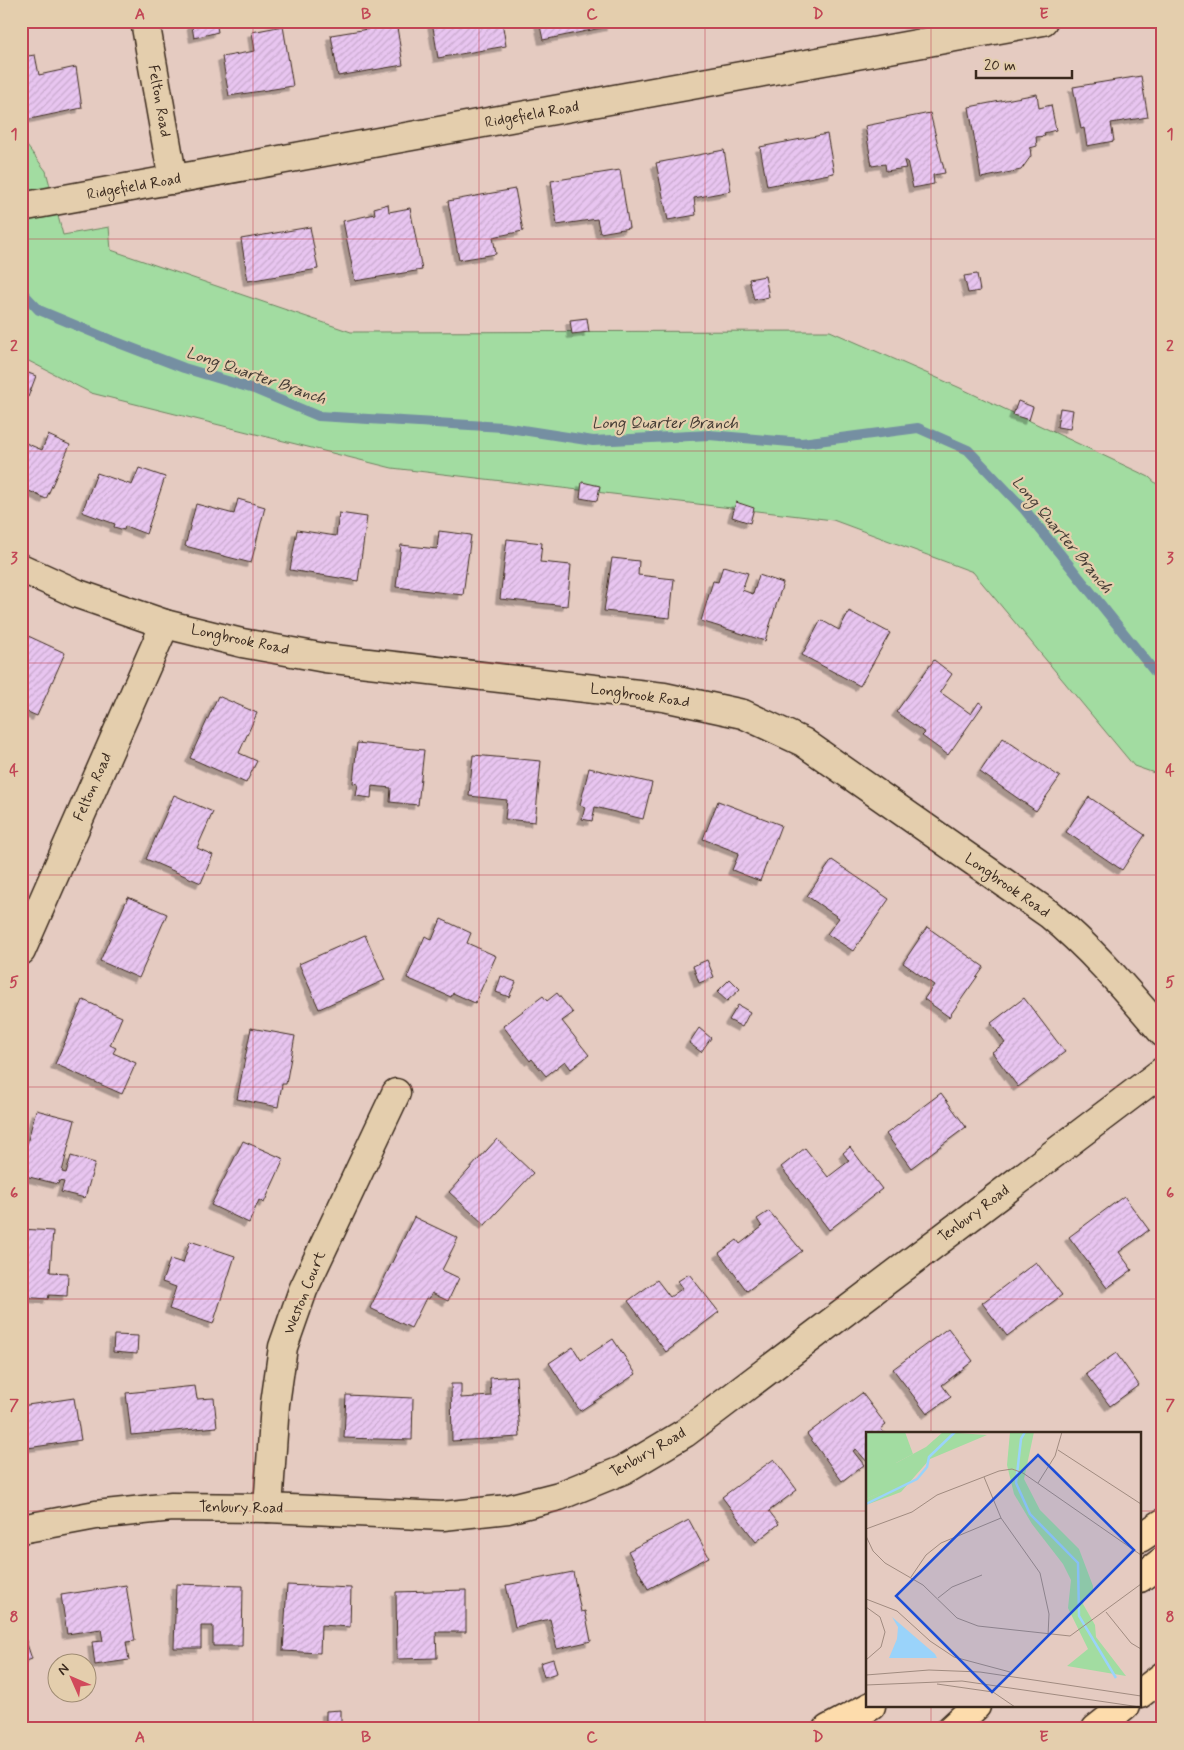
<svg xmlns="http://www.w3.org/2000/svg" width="1184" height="1750" font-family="Mynerve,sans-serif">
  <defs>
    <pattern id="building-hatch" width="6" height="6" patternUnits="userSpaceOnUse" patternTransform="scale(1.25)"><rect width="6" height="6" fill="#e8c5f0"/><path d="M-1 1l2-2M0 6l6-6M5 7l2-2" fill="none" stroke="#c8a9cd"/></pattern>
    <filter id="shadow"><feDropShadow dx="-4.5" dy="4.5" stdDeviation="0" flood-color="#0004"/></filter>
  </defs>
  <rect width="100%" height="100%" fill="#e5cbc1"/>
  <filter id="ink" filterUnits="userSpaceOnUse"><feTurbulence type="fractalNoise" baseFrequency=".02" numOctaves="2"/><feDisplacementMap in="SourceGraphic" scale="10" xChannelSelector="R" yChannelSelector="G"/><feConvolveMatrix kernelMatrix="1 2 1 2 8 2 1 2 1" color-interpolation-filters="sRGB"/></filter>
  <g filter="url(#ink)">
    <polygon fill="#a2dca1" stroke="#6e8360" points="21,138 46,171 63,235 109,227 111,250 351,332 830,331 958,387 1149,477 1163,490 1163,776 1134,766 973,572 833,520 392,468 91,393 21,357"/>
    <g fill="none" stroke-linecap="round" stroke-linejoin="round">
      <polyline stroke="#748fa2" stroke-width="10" points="21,291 39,310 111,340 184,368 254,389 318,416 503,427 593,441 709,435 802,443 918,428 968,450 1024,509 1163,682"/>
    </g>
    <g fill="url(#building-hatch)" stroke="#3b2a1e" filter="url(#shadow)">
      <polygon points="191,21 216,21 218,32 194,38"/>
      <polygon points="367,21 396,21 403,65 338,76 331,35 368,29"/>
      <polygon points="432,21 502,21 506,46 438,58"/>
      <polygon points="539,21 610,21 611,26 543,40"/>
      <polygon points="283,26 293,86 229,96 222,57 255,51 252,32"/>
      <polygon points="35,55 39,75 76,67 82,108 21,121 21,57"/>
      <polygon points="1141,76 1148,117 1111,123 1114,141 1087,146 1084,128 1081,129 1073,87"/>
      <polygon points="1037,94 1039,108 1051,105 1056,130 1044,133 1045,136 1036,137 1037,146 1030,148 1031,156 1021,170 981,178 969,107"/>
      <polygon points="930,113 945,173 933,175 934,184 913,188 907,161 904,161 906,168 886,171 885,164 872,166 865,126"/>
      <polygon points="827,134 834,173 767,186 760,147"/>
      <polygon points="724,150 731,191 694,198 696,215 668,220 656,163"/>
      <polygon points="620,170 629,228 600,233 597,219 557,225 551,181"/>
      <polygon points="515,189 523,231 493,237 496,254 459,260 448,201"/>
      <polygon points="388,204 389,212 410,208 422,270 355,281 343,221 375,214 374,208"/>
      <polygon points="310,227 318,269 248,281 241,239"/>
      <polygon points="977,274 980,291 968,293 964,276"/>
      <polygon points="765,276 769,297 754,300 749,279"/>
      <polygon points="587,318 589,332 572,334 570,320"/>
      <polygon points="21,370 36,376 28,397 21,394"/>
      <polygon points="1018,401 1033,407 1029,420 1013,415"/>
      <polygon points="1060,408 1073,410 1070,429 1057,427"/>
      <polygon points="48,435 70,445 46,499 21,487 21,441 42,450"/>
      <polygon points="139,468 165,477 146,534 125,526 124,530 114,527 115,524 82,512 97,473 132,485"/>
      <polygon points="582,482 600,486 597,501 580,498"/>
      <polygon points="238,499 265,507 251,563 185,546 196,504 234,514"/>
      <polygon points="736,502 754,508 750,523 732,517"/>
      <polygon points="339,513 367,517 358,581 290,570 297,530 336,536"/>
      <polygon points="439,531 471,535 463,595 396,587 401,545 437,549"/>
      <polygon points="507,539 542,543 540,562 571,565 567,606 500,599"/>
      <polygon points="612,558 639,561 638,575 674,579 670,618 604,611"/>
      <polygon points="723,566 748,573 742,590 753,594 759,575 783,583 765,641 701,621 713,581 718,582"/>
      <polygon points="849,611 890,633 860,686 802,655 821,620 839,630"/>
      <polygon points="26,635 65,653 37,716 21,709 21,645"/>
      <polygon points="934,660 952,674 940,692 971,714 979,702 983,705 948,755 922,736 925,733 896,712"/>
      <polygon points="218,696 257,713 239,753 257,761 246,783 190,758"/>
      <polygon points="1003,738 1060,777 1036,811 980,772"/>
      <polygon points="357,743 424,750 418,805 390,802 391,788 372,786 371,798 356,796 358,784 353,783"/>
      <polygon points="473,755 541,761 535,822 505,819 507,800 469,796"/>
      <polygon points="589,768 652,783 643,819 595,807 592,821 582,819 585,807 580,805"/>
      <polygon points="174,795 213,812 197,848 213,855 201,883 146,859"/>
      <polygon points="1089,797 1145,835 1122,870 1066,832"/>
      <polygon points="718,801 781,825 760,881 732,870 739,853 703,839"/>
      <polygon points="832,860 889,899 853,951 827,934 839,918 807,896"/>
      <polygon points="128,897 167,914 139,978 100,961"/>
      <polygon points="441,919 471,933 467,943 496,956 475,1003 453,993 451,997 407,978 425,936 432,940"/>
      <polygon points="927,927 984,967 949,1017 924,999 934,985 903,963"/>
      <polygon points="365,935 385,980 319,1009 299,964"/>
      <polygon points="707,960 714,977 699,983 693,966"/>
      <polygon points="501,976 516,982 509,997 496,992"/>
      <polygon points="730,979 740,989 727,1001 717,992"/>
      <polygon points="557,993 573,1013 562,1021 589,1055 571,1069 565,1061 546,1076 532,1059 530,1061 503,1026 543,996 547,1001"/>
      <polygon points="1024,998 1065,1052 1018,1087 992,1052 1005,1043 991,1023"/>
      <polygon points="83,1000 122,1017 110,1045 116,1048 113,1053 136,1063 122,1094 55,1064"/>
      <polygon points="738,1005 750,1012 742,1027 729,1020"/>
      <polygon points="251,1028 295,1036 286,1084 282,1084 278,1107 237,1099"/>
      <polygon points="699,1028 711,1038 701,1052 689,1043"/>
      <polygon points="941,1093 966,1127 911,1168 886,1134"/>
      <polygon points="36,1110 75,1120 62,1172 66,1173 71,1156 95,1163 85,1198 61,1192 64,1182 59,1181 58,1184 21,1175 21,1166"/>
      <polygon points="497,1139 533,1173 485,1225 449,1192"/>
      <polygon points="243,1141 284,1159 264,1203 259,1200 249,1223 211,1205"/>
      <polygon points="850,1147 882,1189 829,1230 781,1167 805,1148 828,1177 849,1161 843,1153"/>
      <polygon points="1124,1196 1149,1230 1119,1252 1132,1270 1107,1288 1069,1237"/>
      <polygon points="769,1211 802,1251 747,1291 719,1253 737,1240 740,1244 762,1227 757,1219"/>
      <polygon points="414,1217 458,1238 442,1270 459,1278 448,1301 432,1293 429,1299 426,1298 411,1328 370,1308"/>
      <polygon points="21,1229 53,1231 50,1272 68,1273 67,1296 49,1295 48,1299 21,1297"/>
      <polygon points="190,1241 235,1256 213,1324 169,1309 176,1287 162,1282 170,1259 183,1263"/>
      <polygon points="1036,1262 1062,1295 1007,1336 982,1303"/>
      <polygon points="689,1274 719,1312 666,1352 628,1301 657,1280 670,1297 683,1288 678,1281"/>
      <polygon points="948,1328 973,1361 942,1385 951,1397 927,1414 893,1369"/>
      <polygon points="114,1335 138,1336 137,1354 113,1352"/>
      <polygon points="613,1339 636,1374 580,1411 549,1363 573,1347 581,1360"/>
      <polygon points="1116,1353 1139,1385 1110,1406 1086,1374"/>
      <polygon points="516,1376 520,1437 452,1441 451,1384 461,1384 461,1398 491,1396 490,1378"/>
      <polygon points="195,1386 197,1399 214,1398 217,1427 131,1435 126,1393"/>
      <polygon points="862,1393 886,1425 881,1429 885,1434 868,1434 868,1463 856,1449 853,1451 864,1465 842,1481 807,1434"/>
      <polygon points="346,1395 413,1398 412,1440 344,1438"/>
      <polygon points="74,1398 81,1440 21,1449 21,1406"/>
      <polygon points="774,1459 797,1490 769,1511 779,1524 756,1542 722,1497"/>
      <polygon points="689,1520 709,1557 648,1589 628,1551"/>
      <polygon points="573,1572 581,1612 585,1611 591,1641 557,1649 550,1619 515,1627 506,1585"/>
      <polygon points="176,1584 243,1586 242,1646 213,1646 213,1626 201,1626 201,1648 174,1648"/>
      <polygon points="126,1585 135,1641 126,1642 129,1660 95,1665 92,1642 103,1641 101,1629 67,1634 61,1595"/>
      <polygon points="287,1585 351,1588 350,1627 321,1625 320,1653 283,1651"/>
      <polygon points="466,1590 466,1632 436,1632 437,1658 397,1659 396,1592"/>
      <polygon points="21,1626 32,1659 21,1663"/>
      <polygon points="553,1659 557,1673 544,1677 540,1663"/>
      <polygon points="341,1710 341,1724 326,1724 326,1711"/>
    </g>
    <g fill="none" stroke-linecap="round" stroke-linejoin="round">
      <g stroke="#3b2a1e" stroke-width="31">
        <g id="minor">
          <polyline points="145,21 173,180"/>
          <polyline points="21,207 1043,21"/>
          <path d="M21,568L78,594L165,624L242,643L325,658L664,697L743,714L803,742L1049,914C1092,949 1127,991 1163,1033"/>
          <polyline points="21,951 165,624"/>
          <polyline points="268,1508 275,1404 283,1347 303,1290 396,1093"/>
          <polyline points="21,1529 96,1515 172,1507 268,1508 443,1516 508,1509 559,1496 623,1470 685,1433 1163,1071"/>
        </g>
      </g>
      <g stroke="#3b2a1e" stroke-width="31">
        <g id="highway">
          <polyline points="1140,1538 1163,1523"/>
          <polyline points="1140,1578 1163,1561"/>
          <polyline points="1140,1694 1163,1676"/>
          <polyline points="828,1729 871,1706"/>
          <polyline points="951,1729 976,1706"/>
          <polyline points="1096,1729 1125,1706"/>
        </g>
      </g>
      <use href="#minor" stroke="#e4cead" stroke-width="28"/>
      <use href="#highway" stroke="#fddcac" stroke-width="28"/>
    </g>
  </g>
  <path fill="none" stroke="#c24655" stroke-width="1" stroke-opacity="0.55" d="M253,21V1729M479,21V1729M705,21V1729M931,21V1434M21,239H1163M21,451H1163M21,663H1163M21,875H1163M21,1087H1163M21,1299H1163M21,1511H868M1140,1511H1163M931,1706V1729"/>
  <g text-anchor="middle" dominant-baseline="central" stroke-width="4.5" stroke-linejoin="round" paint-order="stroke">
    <g font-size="15" fill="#3b2a1e" stroke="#e4cead">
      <text transform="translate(159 101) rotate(80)">Felton Road</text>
      <text transform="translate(532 115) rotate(-10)">Ridgefield Road</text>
      <text transform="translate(134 187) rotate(-10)">Ridgefield Road</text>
      <text transform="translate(240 640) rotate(12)">Longbrook Road</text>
      <text transform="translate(640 696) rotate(8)">Longbrook Road</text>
      <text transform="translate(93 787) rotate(-66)">Felton Road</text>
      <text transform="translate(1007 886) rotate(35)">Longbrook Road</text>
      <text transform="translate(974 1214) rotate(-37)">Tenbury Road</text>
      <text transform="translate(305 1293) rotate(-68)">Weston Court</text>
      <text transform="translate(648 1453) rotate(-30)">Tenbury Road</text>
      <text transform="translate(241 1508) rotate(1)">Tenbury Road</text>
    </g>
    <g font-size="16" font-style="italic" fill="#443b34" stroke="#e4cead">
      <text transform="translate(256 376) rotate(19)">Long Quarter Branch</text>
      <text x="665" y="423">Long Quarter Branch</text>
      <text transform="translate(1062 535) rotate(50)">Long Quarter Branch</text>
    </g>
  </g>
  <g transform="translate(866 1432)">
    <rect width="275" height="275" fill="#e5cbc1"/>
    <path d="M0,0H39L47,22L30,31V54L0,67Z" fill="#a2dca1"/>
    <path d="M77,0L121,3L64,27L35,60L0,73V67L30,53V31L60,15ZM144,0H168L158,47L174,78L213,117L227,154V161L219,165L217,172L229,193L230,205L260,244L201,234L222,217L202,176L205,148L197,132L166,92L148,62L141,33Z" fill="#a2dca1"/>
    <path d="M26,185L69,222L71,226H23L31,207L32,195Z" fill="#9ad3fa"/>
    <path fill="none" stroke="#9ad3fa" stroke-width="2.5" d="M159,0L155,7L150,51L164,82L212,131L213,184L250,246M0,72L51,47L61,35L63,25L89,0"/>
    <path fill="none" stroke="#a18b80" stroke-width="1" d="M192,18L275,72M118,45L135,86L174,141L183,182L182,204M172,51L189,24L196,0M0,97L46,80L71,63L133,39L146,37L157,41L275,123M0,104L7,119L19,131L57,153L91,186L112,194L204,204L275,152M45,145L60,123L75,111L135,86M72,166L86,155L116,143M0,167L31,179L64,209L88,225L144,240M0,175L14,185L19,200L15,215L0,228M240,180L265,211L275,217M0,243L63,238L114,240L275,264M71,252L127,260L149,275M0,253L96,249L274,275"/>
    <path fill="#1d4ed8" fill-opacity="0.15" stroke="#1d4ed8" stroke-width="2.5" d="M172,23L268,118L126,260L30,164Z"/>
    <rect width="275" height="275" fill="none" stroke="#3b2a1e" stroke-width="2.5"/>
  </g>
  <rect width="1184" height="1750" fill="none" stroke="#e4cead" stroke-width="55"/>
  <g transform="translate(72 1678) rotate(315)"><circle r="24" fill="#e4cead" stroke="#a08c74"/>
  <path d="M0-4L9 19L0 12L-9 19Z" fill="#d1495b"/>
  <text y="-8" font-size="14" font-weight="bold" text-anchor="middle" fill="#3b2a1e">N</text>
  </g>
  <path d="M976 70v8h96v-8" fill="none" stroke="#3b2a1e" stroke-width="2.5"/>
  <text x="984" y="70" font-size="15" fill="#3b2a1e" stroke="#e4cead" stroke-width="4" paint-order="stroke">20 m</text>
  <rect x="28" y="28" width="1128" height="1694" fill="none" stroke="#c24655" stroke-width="2"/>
  <g font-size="16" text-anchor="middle" font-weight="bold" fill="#c24655">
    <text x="140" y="19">A</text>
    <text x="366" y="19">B</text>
    <text x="592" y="19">C</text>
    <text x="818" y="19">D</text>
    <text x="1044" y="19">E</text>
    <text x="14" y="139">1</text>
    <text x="1170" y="139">1</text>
    <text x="14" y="351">2</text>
    <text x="1170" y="351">2</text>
    <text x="14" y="563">3</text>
    <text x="1170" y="563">3</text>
    <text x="14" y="775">4</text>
    <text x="1170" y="775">4</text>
    <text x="14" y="987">5</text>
    <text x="1170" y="987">5</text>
    <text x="14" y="1198">6</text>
    <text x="1170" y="1198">6</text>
    <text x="14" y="1410">7</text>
    <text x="1170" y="1410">7</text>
    <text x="14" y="1622">8</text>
    <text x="1170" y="1622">8</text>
    <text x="140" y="1742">A</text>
    <text x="366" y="1742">B</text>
    <text x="592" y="1742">C</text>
    <text x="818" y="1742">D</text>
    <text x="1044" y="1742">E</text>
  </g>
</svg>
